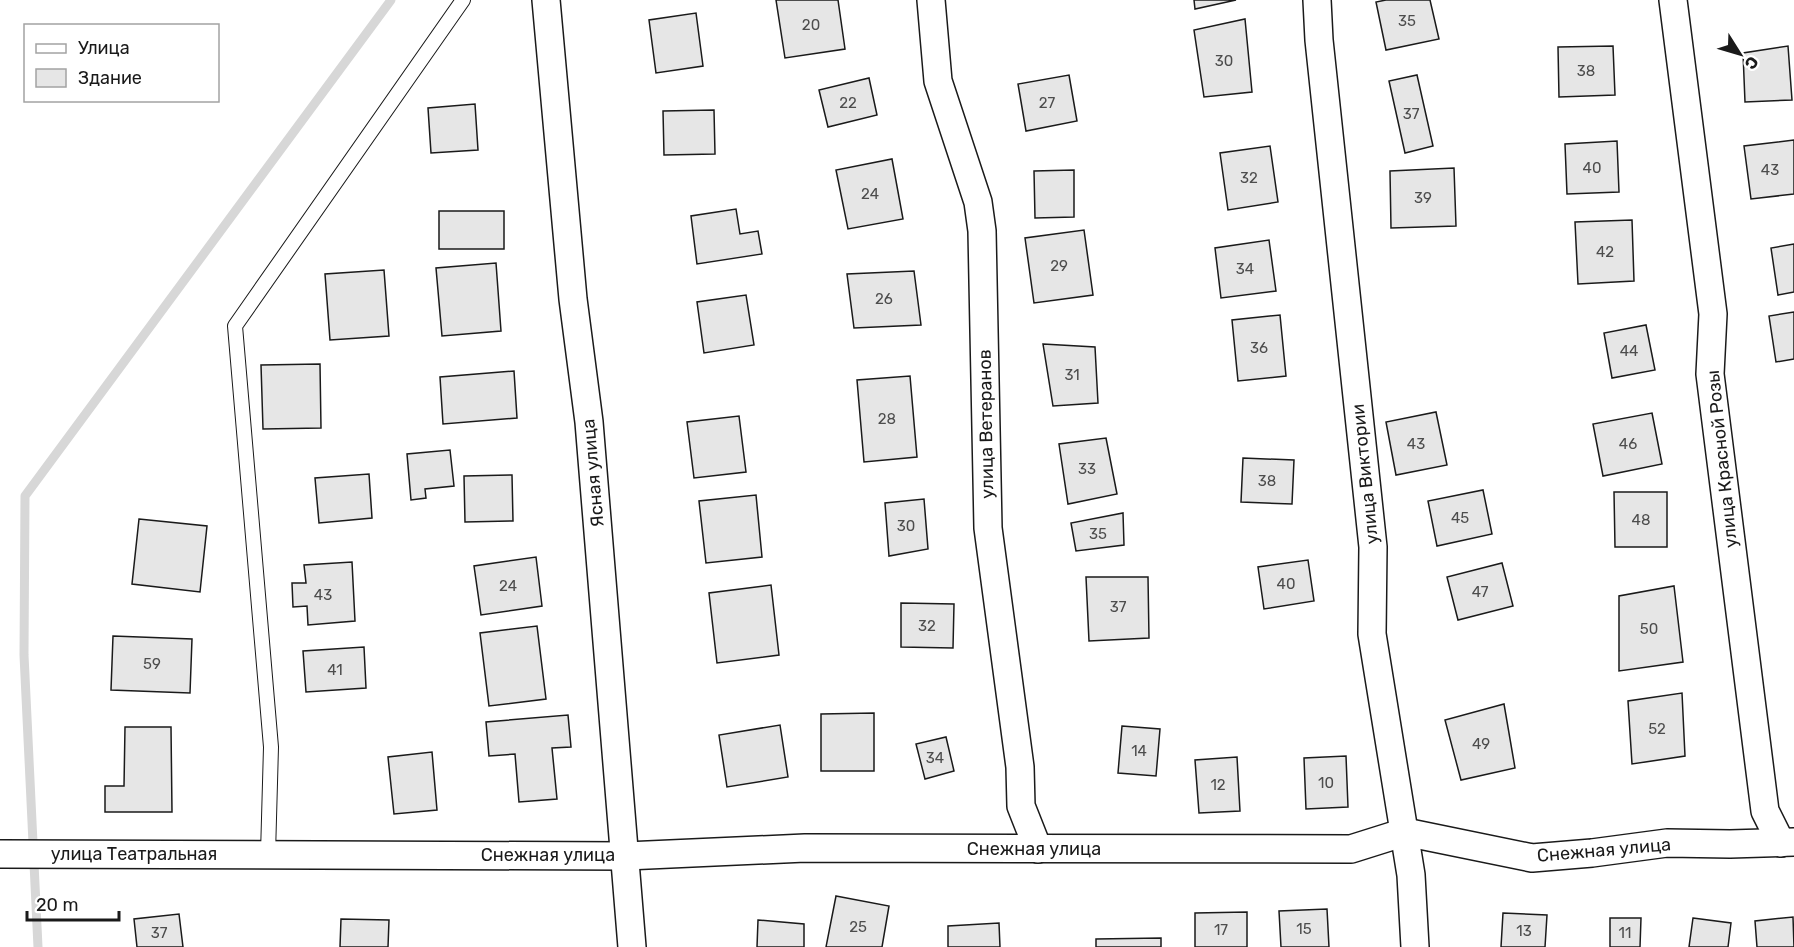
<svg xmlns="http://www.w3.org/2000/svg" width="1794" height="947" font-family="Rubik,sans-serif">
  <rect width="100%" height="100%" fill="#fff"/>
  <g fill="none" stroke-linecap="round" stroke-linejoin="round">
    <polyline stroke="#d7d7d7" stroke-width="9" points="38,947 24,655 25,496 391,0"/>
  </g>
  <g fill="#e6e6e6" stroke="#1a1a1a" stroke-width="1.5">
    <polygon points="776,0 838,0 845,49 785,58"/>
    <polygon points="1194,0 1236,0 1195,9"/>
    <polygon points="1386,0 1430,0 1439,39 1386,50 1376,2"/>
    <polygon points="696,13 703,66 656,73 649,20"/>
    <polygon points="1245,19 1252,92 1204,97 1194,30"/>
    <polygon points="1613,46 1615,95 1559,97 1558,47"/>
    <polygon points="1788,46 1792,100 1745,102 1743,53"/>
    <polygon points="1069,75 1077,121 1026,131 1018,84"/>
    <polygon points="1417,75 1433,146 1405,153 1389,81"/>
    <polygon points="869,78 877,115 828,127 819,90"/>
    <polygon points="475,104 478,150 431,153 428,108"/>
    <polygon points="714,110 715,154 664,155 663,111"/>
    <polygon points="1794,140 1794,194 1751,199 1744,146"/>
    <polygon points="1617,141 1619,192 1567,194 1565,144"/>
    <polygon points="1270,146 1278,202 1228,210 1220,153"/>
    <polygon points="892,159 903,219 848,229 836,170"/>
    <polygon points="1454,168 1456,226 1391,228 1390,171"/>
    <polygon points="1074,170 1074,217 1035,218 1034,171"/>
    <polygon points="736,209 740,234 758,231 762,254 697,264 691,216"/>
    <rect x="439" y="211" width="65" height="38"/>
    <polygon points="1632,220 1634,281 1578,284 1575,222"/>
    <polygon points="1084,230 1093,295 1034,303 1025,238"/>
    <polygon points="1269,240 1276,291 1221,298 1215,248"/>
    <polygon points="1794,244 1794,292 1778,295 1771,248"/>
    <polygon points="496,263 501,331 442,336 436,268"/>
    <polygon points="384,270 389,336 330,340 325,274"/>
    <polygon points="914,271 921,325 854,328 847,274"/>
    <polygon points="746,295 754,345 704,353 697,302"/>
    <polygon points="1794,312 1794,359 1776,362 1769,316"/>
    <polygon points="1280,315 1286,376 1238,381 1232,320"/>
    <polygon points="1646,325 1655,370 1612,378 1604,333"/>
    <polygon points="1043,344 1095,347 1098,403 1053,406"/>
    <polygon points="320,364 321,428 263,429 261,365"/>
    <polygon points="514,371 517,418 443,424 440,377"/>
    <polygon points="910,376 917,457 864,462 857,380"/>
    <polygon points="1436,412 1447,465 1396,475 1386,422"/>
    <polygon points="1652,413 1662,464 1603,476 1593,424"/>
    <polygon points="739,416 746,472 694,478 687,422"/>
    <polygon points="1106,438 1117,494 1068,504 1059,444"/>
    <polygon points="450,450 454,486 425,489 426,498 411,500 407,454"/>
    <polygon points="1243,458 1294,460 1292,504 1241,502"/>
    <polygon points="369,474 372,518 319,523 315,478"/>
    <polygon points="512,475 513,521 465,522 464,476"/>
    <polygon points="1483,490 1492,534 1437,546 1428,501"/>
    <polygon points="1614,492 1667,492 1667,547 1615,547"/>
    <polygon points="756,495 762,557 706,563 699,501"/>
    <polygon points="924,499 928,549 889,556 885,503"/>
    <polygon points="1123,513 1124,545 1076,551 1071,523"/>
    <polygon points="139,519 207,526 200,592 132,584"/>
    <polygon points="536,557 542,606 481,615 474,566"/>
    <polygon points="1308,560 1314,601 1264,609 1258,567"/>
    <polygon points="352,562 355,621 308,625 307,606 293,607 292,583 306,583 304,565"/>
    <polygon points="1502,563 1513,606 1458,620 1447,577"/>
    <polygon points="1086,577 1148,577 1149,638 1089,641"/>
    <polygon points="771,585 779,655 717,663 709,593"/>
    <polygon points="1674,586 1683,662 1619,671 1619,596"/>
    <polygon points="901,603 954,604 953,648 901,647"/>
    <polygon points="537,626 546,699 489,706 480,633"/>
    <polygon points="113,636 192,639 190,693 111,690"/>
    <polygon points="364,647 366,688 306,692 303,651"/>
    <polygon points="1682,693 1685,756 1632,764 1628,701"/>
    <polygon points="1504,704 1515,768 1461,780 1445,720"/>
    <polygon points="874,713 874,771 821,771 821,714"/>
    <polygon points="568,715 571,747 552,748 557,799 519,802 515,754 489,756 486,722"/>
    <polygon points="780,725 788,777 727,787 719,735"/>
    <polygon points="1122,726 1160,729 1156,776 1118,773"/>
    <polygon points="125,727 171,727 172,812 105,812 105,786 124,786"/>
    <polygon points="946,737 954,771 925,779 916,744"/>
    <polygon points="432,752 437,810 394,814 388,757"/>
    <polygon points="1346,756 1348,807 1306,809 1304,758"/>
    <polygon points="1237,757 1240,811 1199,813 1195,760"/>
    <polygon points="836,896 889,906 882,947 826,947"/>
    <polygon points="1327,909 1329,947 1281,947 1279,911"/>
    <polygon points="1247,912 1247,947 1195,947 1195,913"/>
    <polygon points="1503,913 1547,915 1545,947 1501,947"/>
    <polygon points="179,914 183,947 137,947 134,919"/>
    <polygon points="1793,917 1794,947 1757,947 1755,921"/>
    <polygon points="1610,918 1641,918 1640,947 1610,947"/>
    <polygon points="1693,918 1731,923 1728,947 1689,947"/>
    <polygon points="341,919 389,920 388,947 340,947"/>
    <polygon points="758,920 804,924 804,947 757,947"/>
    <polygon points="999,923 1000,947 948,947 948,926"/>
    <polygon points="1161,938 1161,947 1096,947 1096,939"/>
  </g>
  <g fill="none" stroke-linecap="round" stroke-linejoin="round">
    <g stroke="#1a1a1a" stroke-width="16">
      <polyline id="service" points="268,854 271,747 235,326 463,0"/>
    </g>
    <g stroke="#1a1a1a" stroke-width="30">
      <g id="minor">
        <polyline points="546,0 573,299 589,422 632,947"/>
        <polyline points="931,0 938,81 978,202 982,231 988,528 1020,767 1021,806 1038,849"/>
        <polyline points="1317,0 1319,40 1373,547 1372,634 1411,875 1415,947"/>
        <polyline points="1673,0 1713,314 1710,374 1765,811 1781,843"/>
        <polyline points="0,854 626,856 805,848 1351,849 1405,832 1532,858 1592,853 1667,843 1730,844 1794,842"/>
      </g>
    </g>
    <use href="#service" stroke="#fff" stroke-width="14"/>
    <use href="#minor" stroke="#fff" stroke-width="27"/>
  </g>
  <g text-anchor="middle" dominant-baseline="central" stroke-width="4.5" stroke-linejoin="round" paint-order="stroke">
    <g font-size="15" fill="#4d4d4d">
      <text x="1407" y="21">35</text>
      <text x="811" y="25">20</text>
      <text x="1224" y="61">30</text>
      <text x="1586" y="71">38</text>
      <text x="848" y="103">22</text>
      <text x="1047" y="103">27</text>
      <text x="1411" y="114">37</text>
      <text x="1592" y="168">40</text>
      <text x="1770" y="170">43</text>
      <text x="1249" y="178">32</text>
      <text x="870" y="194">24</text>
      <text x="1423" y="198">39</text>
      <text x="1605" y="252">42</text>
      <text x="1059" y="266">29</text>
      <text x="1245" y="269">34</text>
      <text x="884" y="299">26</text>
      <text x="1259" y="348">36</text>
      <text x="1629" y="351">44</text>
      <text x="1072" y="375">31</text>
      <text x="887" y="419">28</text>
      <text x="1416" y="444">43</text>
      <text x="1628" y="444">46</text>
      <text x="1087" y="469">33</text>
      <text x="1267" y="481">38</text>
      <text x="1460" y="518">45</text>
      <text x="1641" y="520">48</text>
      <text x="906" y="526">30</text>
      <text x="1098" y="534">35</text>
      <text x="1286" y="584">40</text>
      <text x="508" y="586">24</text>
      <text x="1480" y="592">47</text>
      <text x="323" y="595">43</text>
      <text x="1118" y="607">37</text>
      <text x="927" y="626">32</text>
      <text x="1649" y="629">50</text>
      <text x="152" y="664">59</text>
      <text x="335" y="670">41</text>
      <text x="1657" y="729">52</text>
      <text x="1481" y="744">49</text>
      <text x="1139" y="751">14</text>
      <text x="935" y="758">34</text>
      <text x="1326" y="783">10</text>
      <text x="1218" y="785">12</text>
      <text x="858" y="927">25</text>
      <text x="1304" y="929">15</text>
      <text x="1221" y="930">17</text>
      <text x="1524" y="931">13</text>
      <text x="159" y="933">37</text>
      <text x="1625" y="933">11</text>
    </g>
    <g font-size="18" fill="#1a1a1a" stroke="#fff">
      <text transform="translate(986 424) rotate(-91)">улица Ветеранов</text>
      <text transform="translate(1722 459) rotate(-96)">улица Красной Розы</text>
      <text transform="translate(593 473) rotate(-95)">Ясная улица</text>
      <text transform="translate(1365 474) rotate(-96)">улица Виктории</text>
      <text x="1034" y="849">Снежная улица</text>
      <text transform="translate(1604 850) rotate(-5)">Снежная улица</text>
      <text x="134" y="854">улица Театральная</text>
      <text x="548" y="855">Снежная улица</text>
    </g>
  </g>
  <rect x="24" y="24" width="195" height="78" fill="#ffffff" stroke="#a3a3a3" stroke-width="1.5"/>
  <rect x="36" y="44" width="30" height="9" fill="#ffffff" stroke="#a3a3a3" stroke-width="1.5"/>
  <text x="78" y="54" font-size="18" fill="#1a1a1a">Улица</text>
  <rect x="36" y="69" width="30" height="18" fill="#e6e6e6" stroke="#a3a3a3" stroke-width="1.5"/>
  <text x="78" y="84" font-size="18" fill="#1a1a1a">Здание</text>
  <g transform="translate(1740 54) rotate(127)" stroke="#ffffff" stroke-width="4.5" paint-order="stroke">
  <path d="M0-4.5L10 22L0 15L-10 22Z" fill="#1a1a1a"/>
  <text y="-9" font-size="16" font-weight="bold" text-anchor="middle" fill="#1a1a1a">С</text>
  </g>
  <path d="M27 911v9h92v-9" fill="none" stroke="#1a1a1a" stroke-width="3"/>
  <text x="36" y="911" font-size="18" fill="#1a1a1a" stroke="#ffffff" stroke-width="4.5" paint-order="stroke">20 m</text>
</svg>
